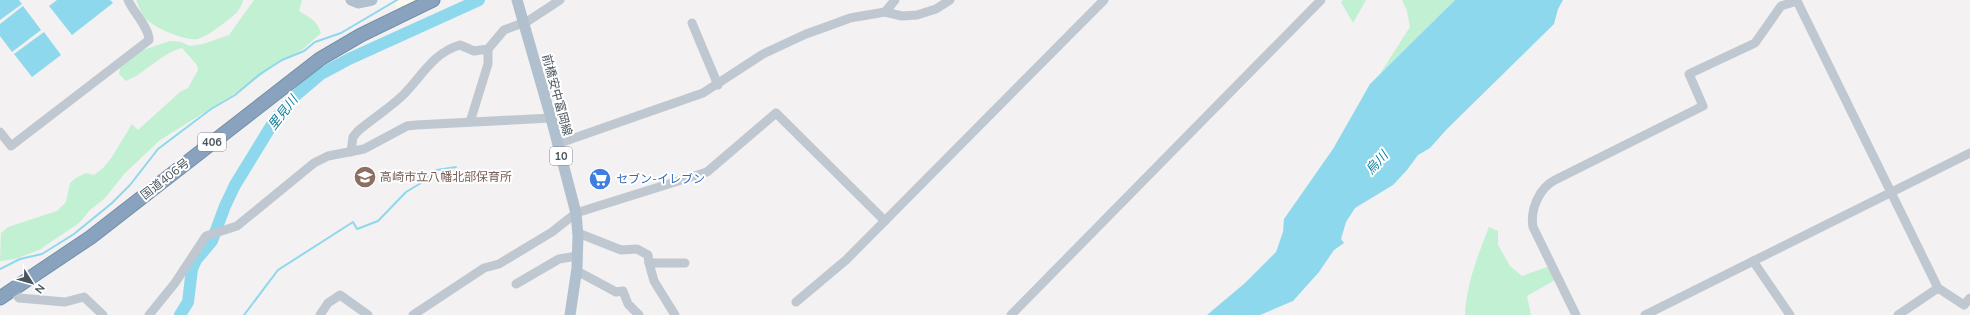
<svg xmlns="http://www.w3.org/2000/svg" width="1970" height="315" font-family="'Nunito Sans','Noto Sans JP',sans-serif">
  <rect width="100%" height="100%" fill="#f3f1f1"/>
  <polygon fill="#fcf8ec" points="400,0 426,0 399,13 395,3"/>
  <g fill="#c1f0d3">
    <path d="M136,0H243C241,11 233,16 224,23C217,28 206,37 197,39C185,41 155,28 146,19C141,14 139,6 136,0Z"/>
    <path d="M254,0H302L299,11C309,17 317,20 321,33L303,49L278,63L245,87L160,140L125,173L105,198L90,210L79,223L39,250L15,259L0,261L1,233L8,227L57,211L66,202L70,183L76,178L86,173L94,175L103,168L112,157L132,124L138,130L180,92L188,88L198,70L197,65L182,48C161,53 146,73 126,81L119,74L120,68L140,51L170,41L181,42L190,46L203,44L229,35Z"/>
    <polygon points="1343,0 1366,0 1353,23 1341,2"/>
    <polygon points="1402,0 1455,0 1380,74 1410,27 1407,11"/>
    <path d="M1489,227L1498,231V245L1510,266L1522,276L1550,266L1555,280L1527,296L1531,315H1465C1466,285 1478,255 1489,227Z"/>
  </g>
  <g fill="#8ed8ed">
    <polygon points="0,0 19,0 22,4 0,20"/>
    <polygon points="57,0 110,0 113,3 72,35 49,6"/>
    <polygon points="1455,0 1563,0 1558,9 1554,24 1447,129 1430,148 1418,155 1407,170 1393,185 1355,208 1346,222 1341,239 1344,243 1334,250 1319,272 1293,301 1260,315 1207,315 1245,283 1276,252 1283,232 1284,219 1333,149 1370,84"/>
    <polygon points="23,6 41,30 12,52 0,36 0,24"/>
    <polygon points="44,32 61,55 32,77 14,54"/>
  </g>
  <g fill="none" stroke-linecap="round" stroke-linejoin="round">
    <g stroke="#8ed8ed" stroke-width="2">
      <polyline points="0,269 20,259 42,254 74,234 112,203 130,185 158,149 211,109 235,95 260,74 282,60 304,51 315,42 341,33 397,0"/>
      <polyline points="244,315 278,270 353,222 357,229 378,221 406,192 421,183 430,173 437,170 456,167"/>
    </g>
    <polyline stroke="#8ed8ed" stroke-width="12" points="180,315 188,302 192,269 196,260 212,241 225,206 235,185 276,118 295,96 321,74 349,59 479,0"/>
    <g stroke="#748eab" stroke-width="15">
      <polyline id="highway" points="0,298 91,237 320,59 361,35 433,0"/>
    </g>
    <g stroke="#bfc8d0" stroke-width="9">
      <polyline points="885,12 895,0"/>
      <polyline points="692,23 718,85"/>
      <polyline points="470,122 488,64 488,49"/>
      <path d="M0,132L11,146L149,40C149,27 133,12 128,0"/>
      <polyline points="557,144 703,93 763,54 806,34 834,24 850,18 885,12 902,16 917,15 936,9 950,0"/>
      <path d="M351,152L353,137L358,131C372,119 388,109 401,97C421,78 432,53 460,45L474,51L488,49L504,30L528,21L560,0"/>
      <polyline points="578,233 621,250 637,249 648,255 649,263"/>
      <polyline points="1753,261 1790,315"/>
      <polyline points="577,271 616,292 623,291 628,304 639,315"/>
      <polyline points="516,284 559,259 577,256"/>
      <polyline points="13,290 19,298 65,302 84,297 103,315"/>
      <polyline points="796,302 846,260 1104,0"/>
      <polyline points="149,315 175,283 206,236 237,226 314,163 328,156 364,149 407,126 416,125 551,118"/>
      <polyline points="320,315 328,303 340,295 368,315"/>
      <polyline points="413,315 484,268 499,264 552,232 576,213 707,172 776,113 885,221"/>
      <polyline points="675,315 654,281 649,263 685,263"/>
      <polyline points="1011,315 1321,0"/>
      <path d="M1576,315L1533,227C1530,210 1539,188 1555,180L1703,106L1689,74L1755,43L1781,6L1797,1L1938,288L1964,305L1970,298"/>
      <polyline points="1645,315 1970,153"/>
      <polyline points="1898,315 1938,288"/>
    </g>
    <g stroke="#b1c0cf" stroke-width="11">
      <polyline points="351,0 358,3 372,0"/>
      <polyline points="517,0 551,118 576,213 578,236 577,268 570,315"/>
    </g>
    <use href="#highway" stroke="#89a3bf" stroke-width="13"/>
  </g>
  <defs>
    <g id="school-disc" transform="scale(1.15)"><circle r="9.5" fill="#8d6e63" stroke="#fff"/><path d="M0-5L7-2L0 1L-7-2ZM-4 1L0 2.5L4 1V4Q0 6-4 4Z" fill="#fff"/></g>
    <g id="supermarket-disc" transform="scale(1.15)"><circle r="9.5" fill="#3f7fe0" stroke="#fff"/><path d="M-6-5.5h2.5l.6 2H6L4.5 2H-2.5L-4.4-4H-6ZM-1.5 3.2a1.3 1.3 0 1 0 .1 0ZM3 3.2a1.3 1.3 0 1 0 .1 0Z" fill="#fff"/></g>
  </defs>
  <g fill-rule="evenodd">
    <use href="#school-disc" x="365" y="177"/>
    <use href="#supermarket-disc" x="600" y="179"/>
  </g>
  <g text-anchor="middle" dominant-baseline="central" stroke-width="4" stroke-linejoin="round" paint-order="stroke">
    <g fill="#fff" stroke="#80878f" stroke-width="1">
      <rect x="198" y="133" width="28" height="18" rx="3"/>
      <rect x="550" y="147" width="22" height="18" rx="3"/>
    </g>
    <g font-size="11" font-weight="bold" fill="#49545f">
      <text x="212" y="142">406</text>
      <text x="561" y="156">10</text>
    </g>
    <g font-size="12" fill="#49545f" stroke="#fff">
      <text transform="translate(557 95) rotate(75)">前橋安中富岡線</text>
      <text transform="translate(165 179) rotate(-38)">国道406号</text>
    </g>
    <g font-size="12" fill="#785e54" stroke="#fff" text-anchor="start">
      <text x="380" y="177">高崎市立八幡北部保育所</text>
    </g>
    <g font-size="12" fill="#366cbe" stroke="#fff" text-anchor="start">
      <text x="616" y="179">セブン-イレブン</text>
    </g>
    <g font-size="13" font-style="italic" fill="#0d7e9e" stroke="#fff">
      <text transform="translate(283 113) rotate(-52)">里見川</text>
      <text transform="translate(1377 163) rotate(-48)">烏川</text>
    </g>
  </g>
  <g transform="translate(32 283) rotate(127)" stroke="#ffffff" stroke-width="3" paint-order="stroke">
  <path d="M0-3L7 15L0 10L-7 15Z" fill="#49545f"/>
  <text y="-6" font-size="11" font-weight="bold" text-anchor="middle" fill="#49545f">N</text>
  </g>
</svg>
